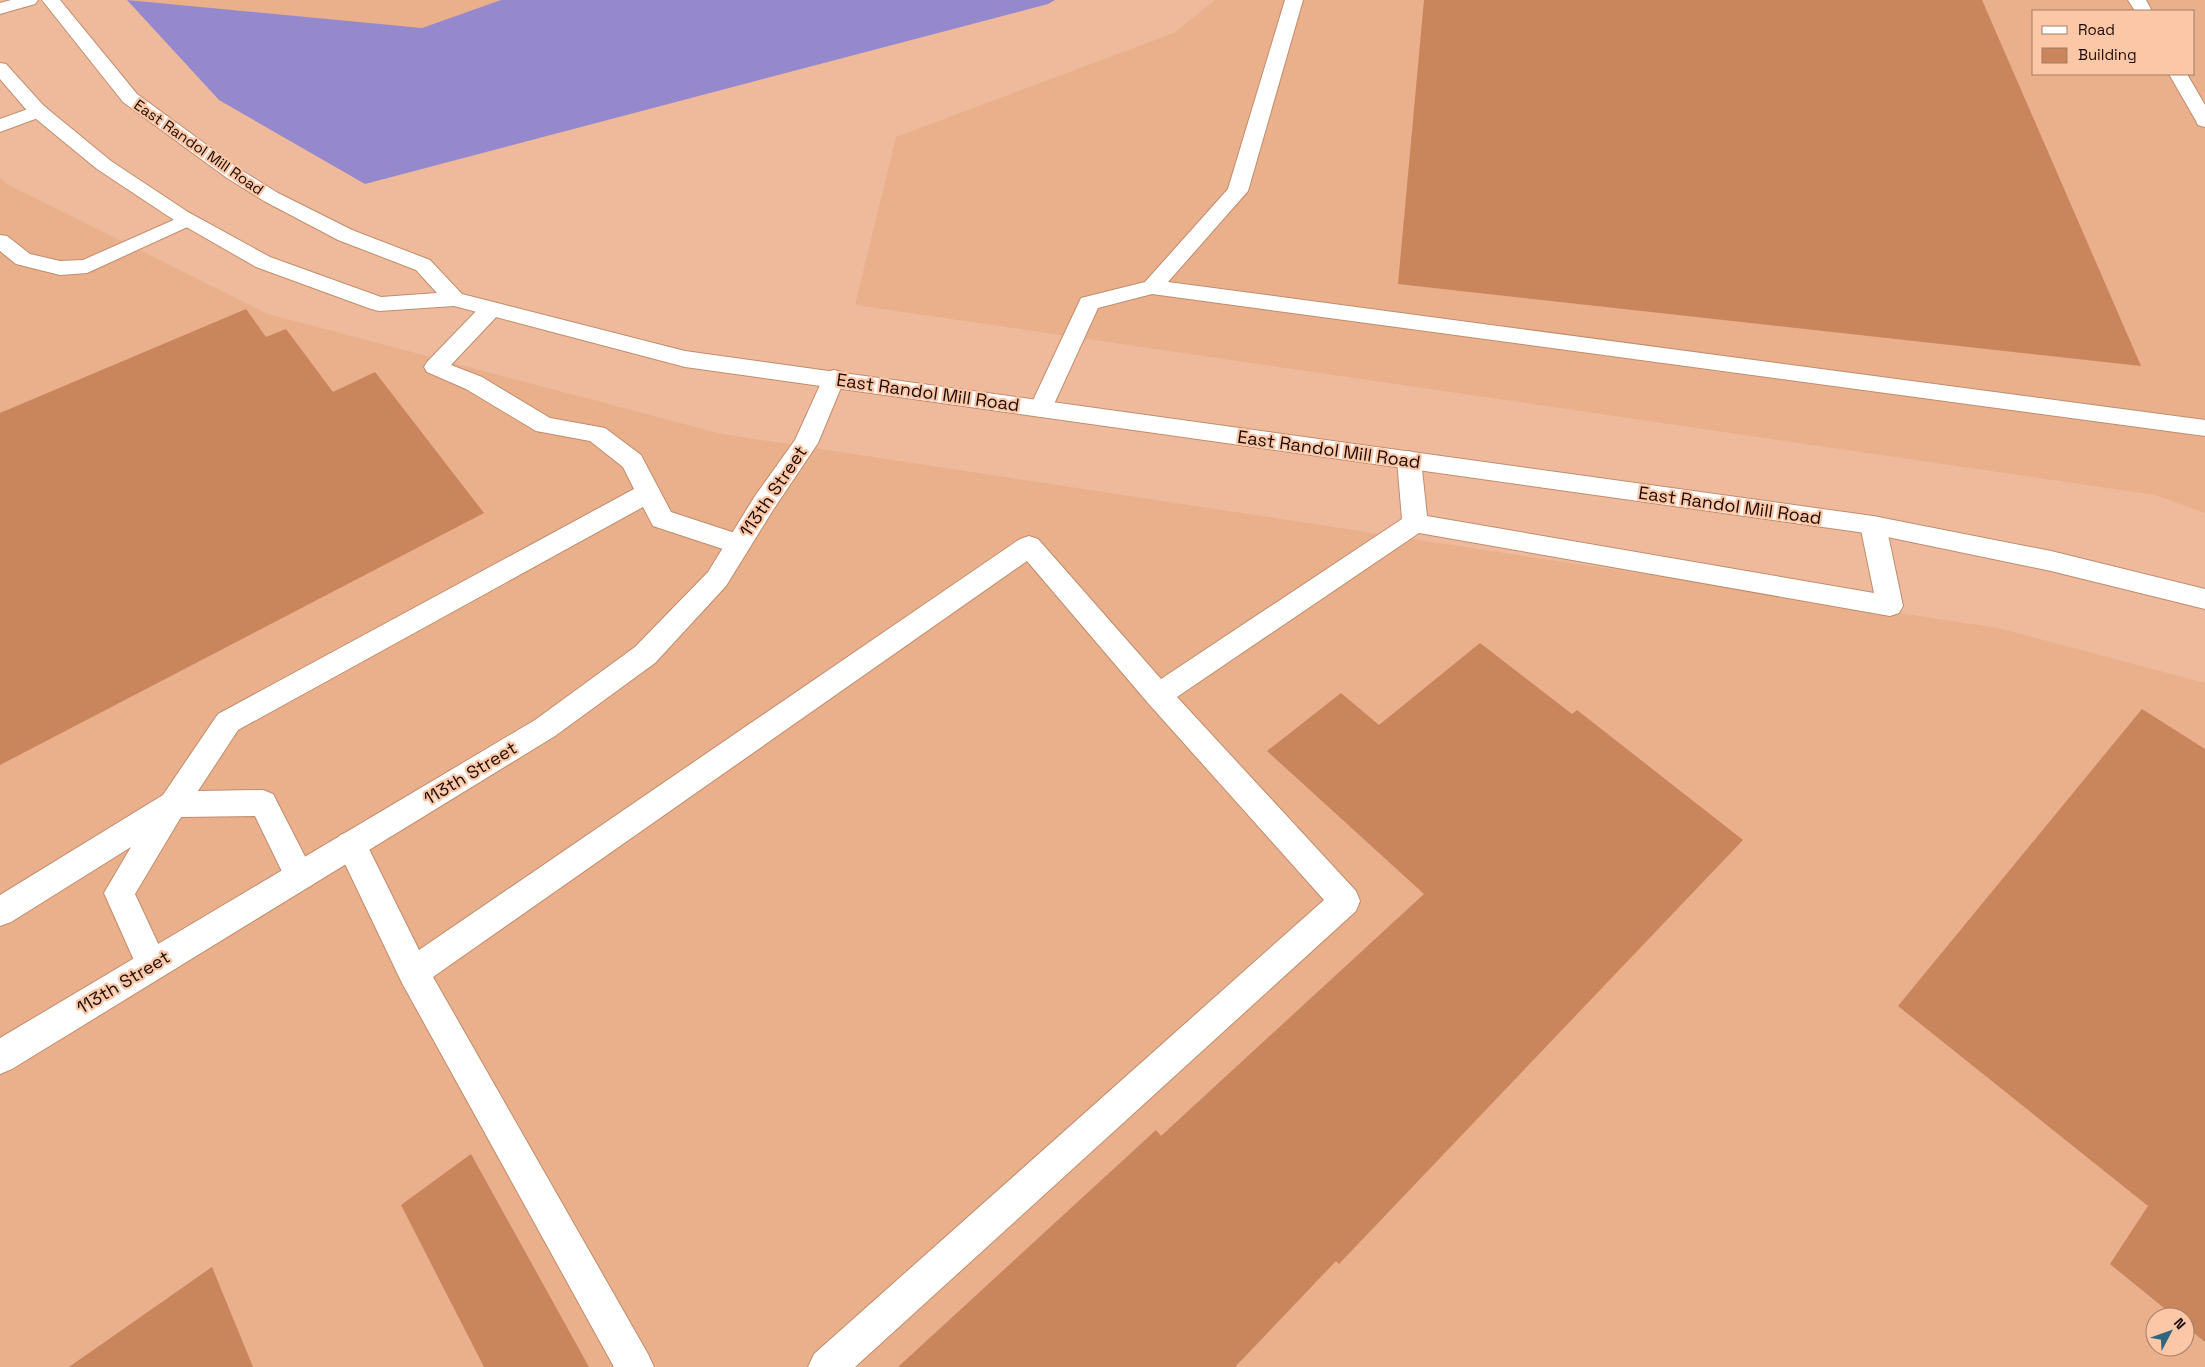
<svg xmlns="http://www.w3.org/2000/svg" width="2205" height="1367" font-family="'Space Grotesk',sans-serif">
  <rect width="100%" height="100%" fill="#efba9b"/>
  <g fill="#eaaf8b" fill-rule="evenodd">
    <polygon points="127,0 501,0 422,28"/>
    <path d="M1215,0H2205V513L2155,495L855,305L896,137L1174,33ZM2034,11H2194V74H2034Z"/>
    <path d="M0,177L7,184L268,314L722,434L1998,628L2205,683V1367H0ZM2155,1317H2185V1347H2155Z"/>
  </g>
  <polygon fill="#9588cd" points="127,0 422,28 501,0 1055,0 1048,4 365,184 219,100"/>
  <g fill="#c9855b">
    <polygon points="1424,0 1982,0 2141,366 1398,284"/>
    <polygon points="246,309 266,337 286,329 333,392 375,372 484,513 0,765 0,413"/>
    <polygon points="1480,643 1572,714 1577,710 1743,840 1339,1264 1336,1261 1235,1367 898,1367 1156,1130 1161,1136 1424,894 1267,751 1341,693 1379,725"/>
    <polygon points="2142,709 2205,749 2205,1342 2185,1326 2185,1317 2175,1317 2110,1264 2148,1206 1898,1006"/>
    <polygon points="471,1154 589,1367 484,1367 401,1205"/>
    <polygon points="212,1267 253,1367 69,1367"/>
  </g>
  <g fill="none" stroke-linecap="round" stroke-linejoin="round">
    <g stroke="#bf8d6e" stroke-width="2">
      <g id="lane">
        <polygon points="1285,0 1303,0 1248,191 1168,282 2205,420 2205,436 1152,294 1098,308 1049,415 1041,417 1033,415 1029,409 1081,298 1145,282 1228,189"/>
        <polygon points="2128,0 2146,0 2152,11 2135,11"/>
        <polygon points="2169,74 2187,74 2205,105 2205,127 2198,125 2196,121"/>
        <polygon points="39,105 46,107 48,111 46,115 0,132 0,119"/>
        <polygon points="187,214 194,216 197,220 194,224 87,273 60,275 16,264 0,251 0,235 7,236 30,254 60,261 83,260"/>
        <polygon points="491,302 499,304 502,309 499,314 451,365 482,377 550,418 605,428 641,455 671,512 747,537 751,544 747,551 738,554 653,526 643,507 238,730 198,791 263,790 273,794 315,876 311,886 300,890 289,886 255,816 181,817 135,894 168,965 163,976 152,980 141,976 104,893 131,847 11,922 0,926 0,895 163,795 218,714 634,489 623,467 590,441 536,431 466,389 427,372 424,367 427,362 483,304"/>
        <polygon points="1409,451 1418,454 1421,460 1427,516 1874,593 1860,525 1864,518 1873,516 1882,518 1886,525 1903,606 1899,613 1890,616 1419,533 1177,697 1356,891 1360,901 1356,911 855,1367 808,1367 814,1354 1324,900 1148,703 1027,561 433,977 648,1354 654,1367 614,1367 402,983 336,845 340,835 351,831 362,835 419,950 1020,539 1029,536 1038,539 1161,679 1402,519 1397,460 1400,454"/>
      </g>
    </g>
    <g stroke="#bf8d6e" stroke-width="2">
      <polygon id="street" points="834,370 842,372 845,378 818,443 773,510 726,586 655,663 555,736 12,1069 0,1074 0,1038 535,720 635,647 708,572 755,496 795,440 826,372"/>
    </g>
    <g stroke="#bf8d6e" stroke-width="2">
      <g id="secondary">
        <polygon points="11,0 38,0 35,4 0,14 0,3"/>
        <polygon points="42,0 60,0 137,94 241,170 278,193 352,230 430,260 462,294 685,351 1873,516 2051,551 2205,589 2205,609 2051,571 1873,534 685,367 454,306 379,311 371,309 256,267 174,220 97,169 30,114 0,79 0,63 6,64 44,106 111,161 188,212 270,257 381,297 437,293 416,270 338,240 264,201 227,178 123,102"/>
      </g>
    </g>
    <use href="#lane" fill="#fff" fill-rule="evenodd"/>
    <use href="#street" fill="#fff" fill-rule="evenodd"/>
    <use href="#secondary" fill="#fff" fill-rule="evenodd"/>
  </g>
  <g text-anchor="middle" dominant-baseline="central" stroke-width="4.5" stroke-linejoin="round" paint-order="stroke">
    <g font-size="15" fill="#1e0c02" stroke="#fcc7a7">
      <text transform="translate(199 147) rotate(35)">East Randol Mill Road</text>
    </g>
    <g font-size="18" fill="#1e0c02" stroke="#fcc7a7">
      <text transform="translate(928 392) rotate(8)">East Randol Mill Road</text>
      <text transform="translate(1329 449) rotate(8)">East Randol Mill Road</text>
      <text transform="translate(773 491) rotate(-56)">113th Street</text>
      <text transform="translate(1730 505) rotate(8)">East Randol Mill Road</text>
      <text transform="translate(470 773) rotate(-31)">113th Street</text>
      <text transform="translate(123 982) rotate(-31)">113th Street</text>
    </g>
  </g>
  <rect x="2032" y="10" width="162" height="65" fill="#fcc7a7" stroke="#a37c65"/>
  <rect x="2042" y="26" width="25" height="8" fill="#ffffff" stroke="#a37c65"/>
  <text x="2078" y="35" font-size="15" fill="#1e0c02">Road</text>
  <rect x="2042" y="48" width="25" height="15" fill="#c9855b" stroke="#a37c65"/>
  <text x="2078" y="60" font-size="15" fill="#1e0c02">Building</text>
  <g transform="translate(2170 1332) rotate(49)"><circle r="24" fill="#fcc7a7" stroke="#a37c65"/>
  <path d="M0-4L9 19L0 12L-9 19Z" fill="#2f6680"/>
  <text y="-8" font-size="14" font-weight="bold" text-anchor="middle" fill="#1e0c02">N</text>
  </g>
</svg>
